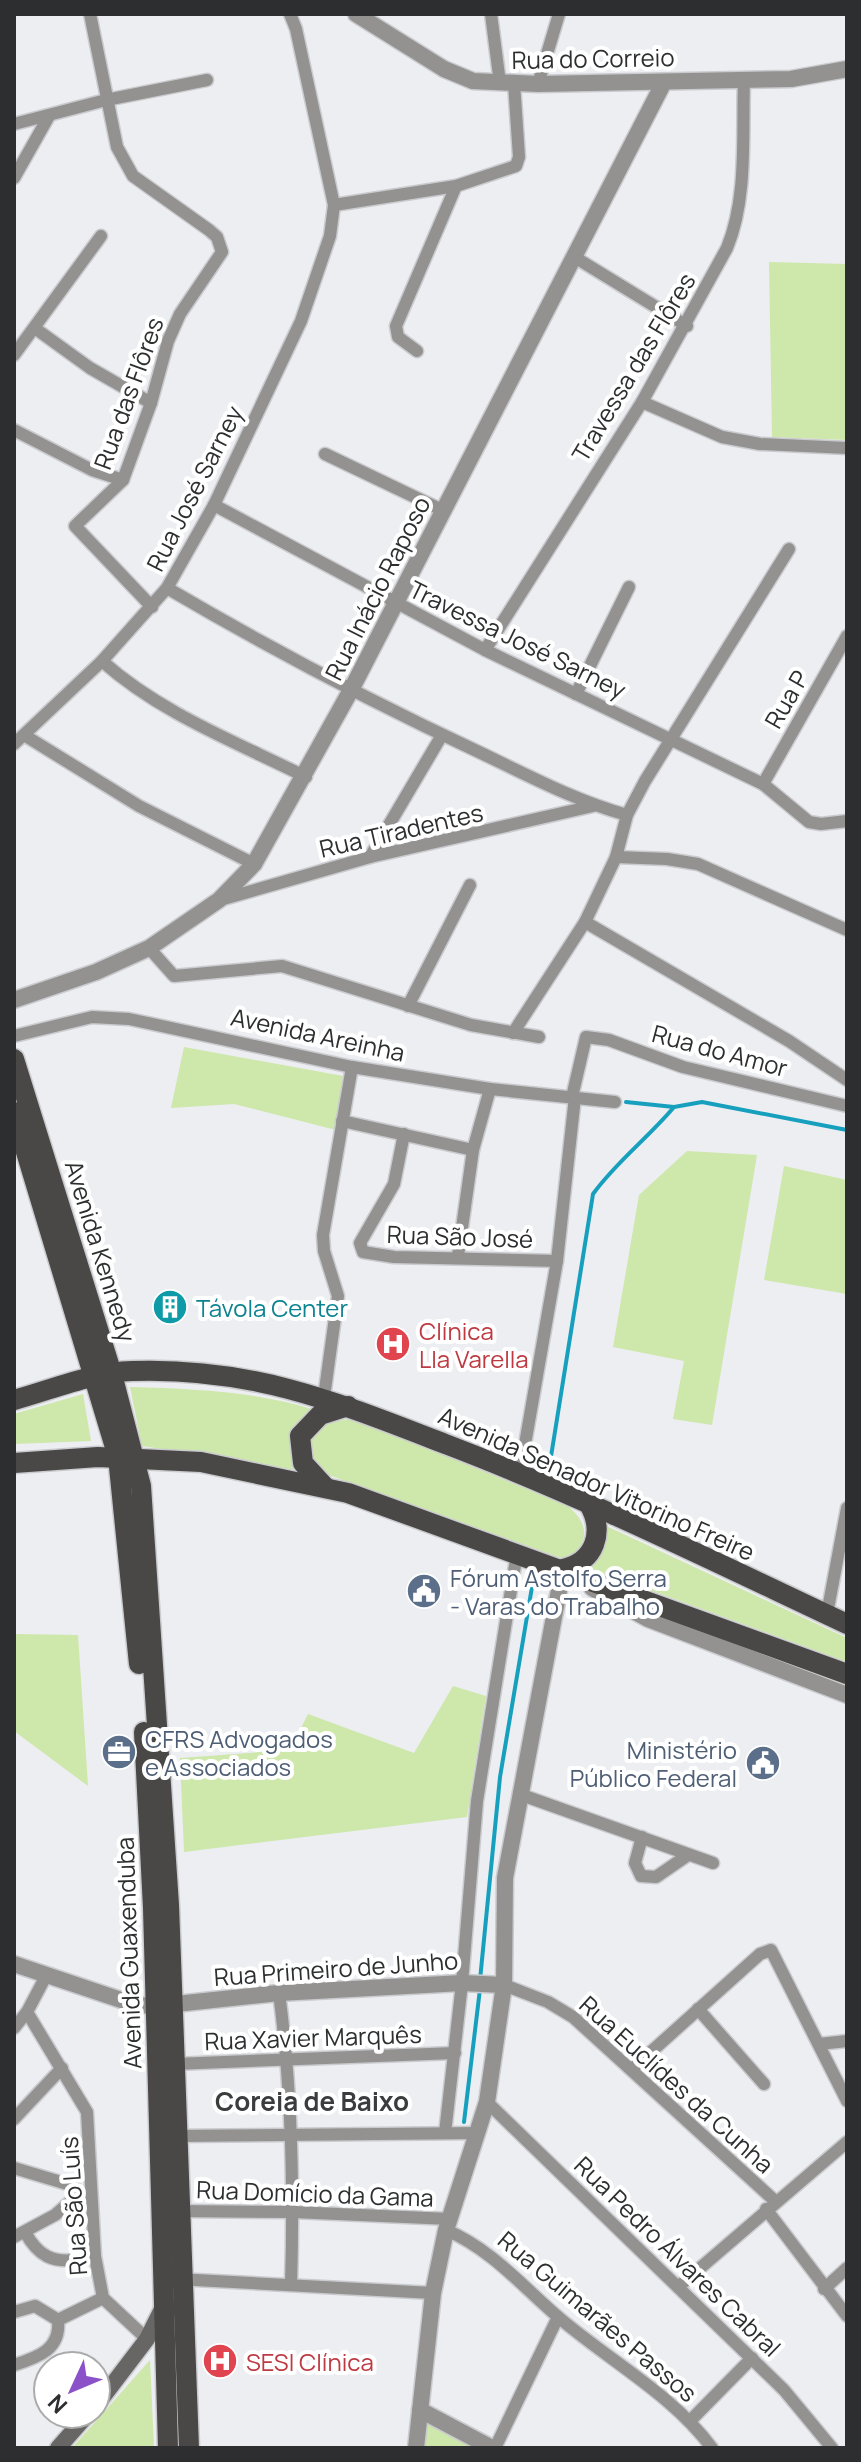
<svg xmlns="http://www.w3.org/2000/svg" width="861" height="2462" font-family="Manrope,sans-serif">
  <rect width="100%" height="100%" fill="#eceef1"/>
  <g fill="#cee7aa">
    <polygon points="769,262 847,264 847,440 772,437"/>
    <polygon points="184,1047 343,1076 336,1130 234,1104 171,1108"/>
    <polygon points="687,1151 757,1155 712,1425 673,1419 684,1361 613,1347 639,1195"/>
    <polygon points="784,1166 847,1180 847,1294 764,1280"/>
    <path d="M130,1387C194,1389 254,1391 315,1410L291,1438L297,1470L142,1446Z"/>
    <polygon points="83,1394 91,1441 14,1444 14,1414"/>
    <path d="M354,1418L568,1506C588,1524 589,1537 573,1558L564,1559L326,1474L309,1461L307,1437L322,1424Z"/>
    <polygon points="602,1524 847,1638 847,1662 587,1567"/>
    <polygon points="14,1629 15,1634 78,1635 88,1786 14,1731"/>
    <polygon points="453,1686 486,1696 467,1817 184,1852 180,1758 290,1750 308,1714 414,1753"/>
    <polygon points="150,2360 154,2448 72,2448"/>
    <polygon points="426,2420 482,2448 424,2448"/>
  </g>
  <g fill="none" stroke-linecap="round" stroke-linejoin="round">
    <g stroke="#17a0be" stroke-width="4">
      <polyline points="626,1102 674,1107 702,1102 847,1130"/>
      <path d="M549,1469L593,1194C616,1162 648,1138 674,1107"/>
      <polyline points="480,1980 500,1777 534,1575"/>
      <polyline points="464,2122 480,1989"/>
    </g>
    <g stroke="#cacbce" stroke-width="15">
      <g id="minor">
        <polyline points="90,14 117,147 133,176 209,230 217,237 222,252 180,314 168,341 151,403 123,480 75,526 152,607"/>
        <polyline points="491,14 500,83"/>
        <polyline points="538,84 559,14"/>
        <polyline points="14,124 106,100 207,80"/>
        <polyline points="14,178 49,116"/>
        <polyline points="334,205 456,186 516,166 519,157 514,83"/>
        <polyline points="576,258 687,326"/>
        <polyline points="36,329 90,368 151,403"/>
        <polyline points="417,351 398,337 396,326 456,186"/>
        <polyline points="14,355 101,236"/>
        <polyline points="642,402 722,437 760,444 847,448"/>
        <polyline points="14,430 92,470 123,480"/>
        <polyline points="325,454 444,511"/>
        <polyline points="214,505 485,650 763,784 809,822 821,824 847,821"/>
        <path d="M167,588C269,648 374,703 481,753C529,776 576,801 627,815"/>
        <path d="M485,650L642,402L727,248C748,197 742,134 744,80"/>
        <path d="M102,661C160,713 236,742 306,777"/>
        <polyline points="576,694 629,587"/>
        <polyline points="24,735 139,806 254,864"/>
        <polyline points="14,744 102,661 167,588 214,505 301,321 330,236 334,205 296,29 290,14"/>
        <polyline points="763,784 847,636"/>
        <polyline points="370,857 442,735"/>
        <polyline points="616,857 667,859 698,864 847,930"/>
        <polyline points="220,900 370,857 593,806"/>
        <polyline points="585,922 789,1041 847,1080"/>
        <polyline points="149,948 174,976 282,966 471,1025 539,1037"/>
        <polyline points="408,1006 470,885"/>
        <polyline points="513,1033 585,922 616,857 627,815 645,781 789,549"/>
        <polyline points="14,1036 92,1017 129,1019 352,1067 490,1089 615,1102"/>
        <polyline points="572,1097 586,1037 609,1040 683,1067 847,1106"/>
        <polyline points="342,1121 473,1150"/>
        <polyline points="404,1134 394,1184 360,1243 363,1252 394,1257 557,1261"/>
        <polyline points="458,1256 473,1150 490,1089"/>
        <polyline points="324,1397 338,1296 324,1251 323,1235 352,1067"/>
        <polyline points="520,1473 557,1261 575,1097"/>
        <polyline points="827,1614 847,1508"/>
        <polyline points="519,1794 713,1863"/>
        <polyline points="642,1837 635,1863 641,1876 656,1877 688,1855"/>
        <polyline points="46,1976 27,2012 87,2112 95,2256 103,2298 147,2339"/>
        <polyline points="504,1985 548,2002 573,2017 775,2201"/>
        <path d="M279,1993C292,2090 294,2187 291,2285"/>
        <polyline points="698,2009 764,2084"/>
        <polyline points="14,2028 27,2012"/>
        <polyline points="819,2044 847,2041"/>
        <polyline points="174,2064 455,2053"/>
        <polyline points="633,2068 760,1954 771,1950 847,2101"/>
        <polyline points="487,2102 784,2390 832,2448"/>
        <polyline points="14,2119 62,2068"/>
        <polyline points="445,2133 462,1983 477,1801 517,1553"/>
        <polyline points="176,2136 478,2133"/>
        <polyline points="14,2168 74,2186"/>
        <polyline points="766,2209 847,2316"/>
        <polyline points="178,2211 293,2212 450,2219"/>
        <path d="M446,2230C491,2249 521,2285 557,2316C608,2360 672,2394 712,2448"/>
        <path d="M25,2232C38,2256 53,2264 80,2259"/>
        <polyline points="14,2237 55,2215 78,2195"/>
        <polyline points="177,2279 433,2293"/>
        <polyline points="678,2287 847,2142"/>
        <polyline points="824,2289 847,2268"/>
        <polyline points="14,2312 35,2306 58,2320"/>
        <path d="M14,2365C39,2357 61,2349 58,2320L103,2298"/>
        <polyline points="690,2421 752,2358"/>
        <polyline points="495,2448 558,2317"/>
      </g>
    </g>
    <g stroke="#cacbce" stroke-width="19">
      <g id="tertiary">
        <polyline points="356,14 444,69 473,81 538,84 791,79 847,69"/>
        <polyline points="14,1000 96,972 149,948 219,900 254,864 351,690 664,82"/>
        <polyline points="592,1588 648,1619 847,1695"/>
        <polyline points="14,1964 136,2005 157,2006 279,1993 462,1983 504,1985"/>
        <polyline points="420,2410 492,2448"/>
        <polyline points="416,2448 433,2293 446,2230 487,2102 504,1985 505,1878 563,1569"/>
      </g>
    </g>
    <g stroke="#cacbce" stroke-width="19">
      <g id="secondary">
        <polyline points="96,2406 147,2339 163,2307"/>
        <polyline points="58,2448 88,2414"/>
      </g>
    </g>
    <g stroke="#cacbce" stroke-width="23">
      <g id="primary">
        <polyline points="14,1059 112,1374 141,1486 169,1905 189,2448"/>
        <polyline points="14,1112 118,1457 139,1664"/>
        <path d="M14,1400C51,1390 93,1372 132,1371C253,1367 337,1402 448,1445C584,1497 715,1562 847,1624"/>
        <polyline points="14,1463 98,1457 201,1462 348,1493 847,1674"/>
        <polyline points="325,1487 303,1463 300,1436 320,1415 348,1406"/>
        <path d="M563,1569C595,1562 605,1532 589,1504"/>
        <polyline points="144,1732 153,1908 168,2448"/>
      </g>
    </g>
    <use href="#minor" stroke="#939291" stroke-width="12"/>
    <use href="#tertiary" stroke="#939291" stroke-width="16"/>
    <use href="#secondary" stroke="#686665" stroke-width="16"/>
    <use href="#primary" stroke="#4a4846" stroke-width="20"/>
  </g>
  <defs>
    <g id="building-disc" transform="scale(1.8)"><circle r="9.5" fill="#0f9aa8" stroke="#fff"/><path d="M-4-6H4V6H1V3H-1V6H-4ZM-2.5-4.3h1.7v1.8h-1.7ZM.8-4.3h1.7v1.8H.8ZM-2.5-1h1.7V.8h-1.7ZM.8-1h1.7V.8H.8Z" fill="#fff"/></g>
    <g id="hospital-disc" transform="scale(1.8)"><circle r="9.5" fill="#e0444e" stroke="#fff"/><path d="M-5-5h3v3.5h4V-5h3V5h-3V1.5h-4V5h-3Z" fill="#fff"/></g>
    <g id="civic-disc" transform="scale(1.8)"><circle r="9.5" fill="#5c6f8a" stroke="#fff"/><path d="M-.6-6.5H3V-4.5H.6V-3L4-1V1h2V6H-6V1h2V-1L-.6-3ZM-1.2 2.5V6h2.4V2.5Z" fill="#fff"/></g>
    <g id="office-disc" transform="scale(1.8)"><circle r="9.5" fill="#5c6f8a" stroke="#fff"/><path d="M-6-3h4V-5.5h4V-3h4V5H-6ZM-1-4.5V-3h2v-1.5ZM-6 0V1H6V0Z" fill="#fff"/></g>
  </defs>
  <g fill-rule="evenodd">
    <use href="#building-disc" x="170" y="1307"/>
    <use href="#hospital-disc" x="393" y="1344"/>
    <use href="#civic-disc" x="424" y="1591"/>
    <use href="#office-disc" x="119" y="1752"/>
    <use href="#civic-disc" x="763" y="1763"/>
    <use href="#hospital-disc" x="220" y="2361"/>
  </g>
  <g text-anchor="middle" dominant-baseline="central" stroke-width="8" stroke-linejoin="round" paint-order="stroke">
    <g font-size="24" fill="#2d2e2f" stroke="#fff">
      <text transform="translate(593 58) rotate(-1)">Rua do Correio</text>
      <text transform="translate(633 367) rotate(-59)">Travessa das Flôres</text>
      <text transform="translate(128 393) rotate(-70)">Rua das Flôres</text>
      <text transform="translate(194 488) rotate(-63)">Rua José Sarney</text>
      <text transform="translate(377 588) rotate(-63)">Rua Inácio Raposo</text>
      <text transform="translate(518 639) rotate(26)">Travessa José Sarney</text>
      <text transform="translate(786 699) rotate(-60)">Rua P</text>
      <text transform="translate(401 830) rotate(-13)">Rua Tiradentes</text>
      <text transform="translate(318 1034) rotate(12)">Avenida Areinha</text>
      <text transform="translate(720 1050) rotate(15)">Rua do Amor</text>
      <text transform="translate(460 1236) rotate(2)">Rua São José</text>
      <text transform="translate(101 1251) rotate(73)">Avenida Kennedy</text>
      <text transform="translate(597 1483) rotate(24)">Avenida Senador Vitorino Freire</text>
      <text transform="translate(128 1953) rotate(-92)">Avenida Guaxenduba</text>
      <text transform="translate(336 1968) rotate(-4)">Rua Primeiro de Junho</text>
      <text transform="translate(313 2037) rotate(-2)">Rua Xavier Marquês</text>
      <text transform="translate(677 2084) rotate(42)">Rua Euclídes da Cunha</text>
      <text transform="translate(315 2193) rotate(2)">Rua Domício da Gama</text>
      <text transform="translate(73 2206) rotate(-94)">Rua São Luís</text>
      <text transform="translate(678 2256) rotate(44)">Rua Pedro Álvares Cabral</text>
      <text transform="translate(598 2316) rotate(40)">Rua Guimarães Passos</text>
    </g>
    <g font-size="24" fill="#0d838f" stroke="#fff" text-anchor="start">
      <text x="196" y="1307">Távola Center</text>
    </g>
    <g font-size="24" fill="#be3a42" stroke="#fff" text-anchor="start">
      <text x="419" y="1330">Clínica<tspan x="419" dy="28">LIa Varella</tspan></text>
      <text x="246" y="2361">SESI Clínica</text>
    </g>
    <g font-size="24" fill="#4e5e75" stroke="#fff" text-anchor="start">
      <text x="450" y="1577">Fórum Astolfo Serra<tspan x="450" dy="28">- Varas do Trabalho</tspan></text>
      <text x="145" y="1738">CFRS Advogados<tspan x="145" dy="28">e Associados</tspan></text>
      <text x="737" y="1749" text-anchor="end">Ministério<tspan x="737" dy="28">Público Federal</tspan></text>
    </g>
    <g font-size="26" font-weight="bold" fill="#3b3c3e" stroke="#fff">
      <text x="312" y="2101">Coreia de Baixo</text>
    </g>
  </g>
  <rect width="861" height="2462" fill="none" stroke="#2d2e2f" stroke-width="32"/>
  <g transform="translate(72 2390) rotate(226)"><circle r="38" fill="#ffffff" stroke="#ababac" stroke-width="2"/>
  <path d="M0-6L14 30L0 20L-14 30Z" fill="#8b51c8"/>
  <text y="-12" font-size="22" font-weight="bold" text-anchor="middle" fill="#2d2e2f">N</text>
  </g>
</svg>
